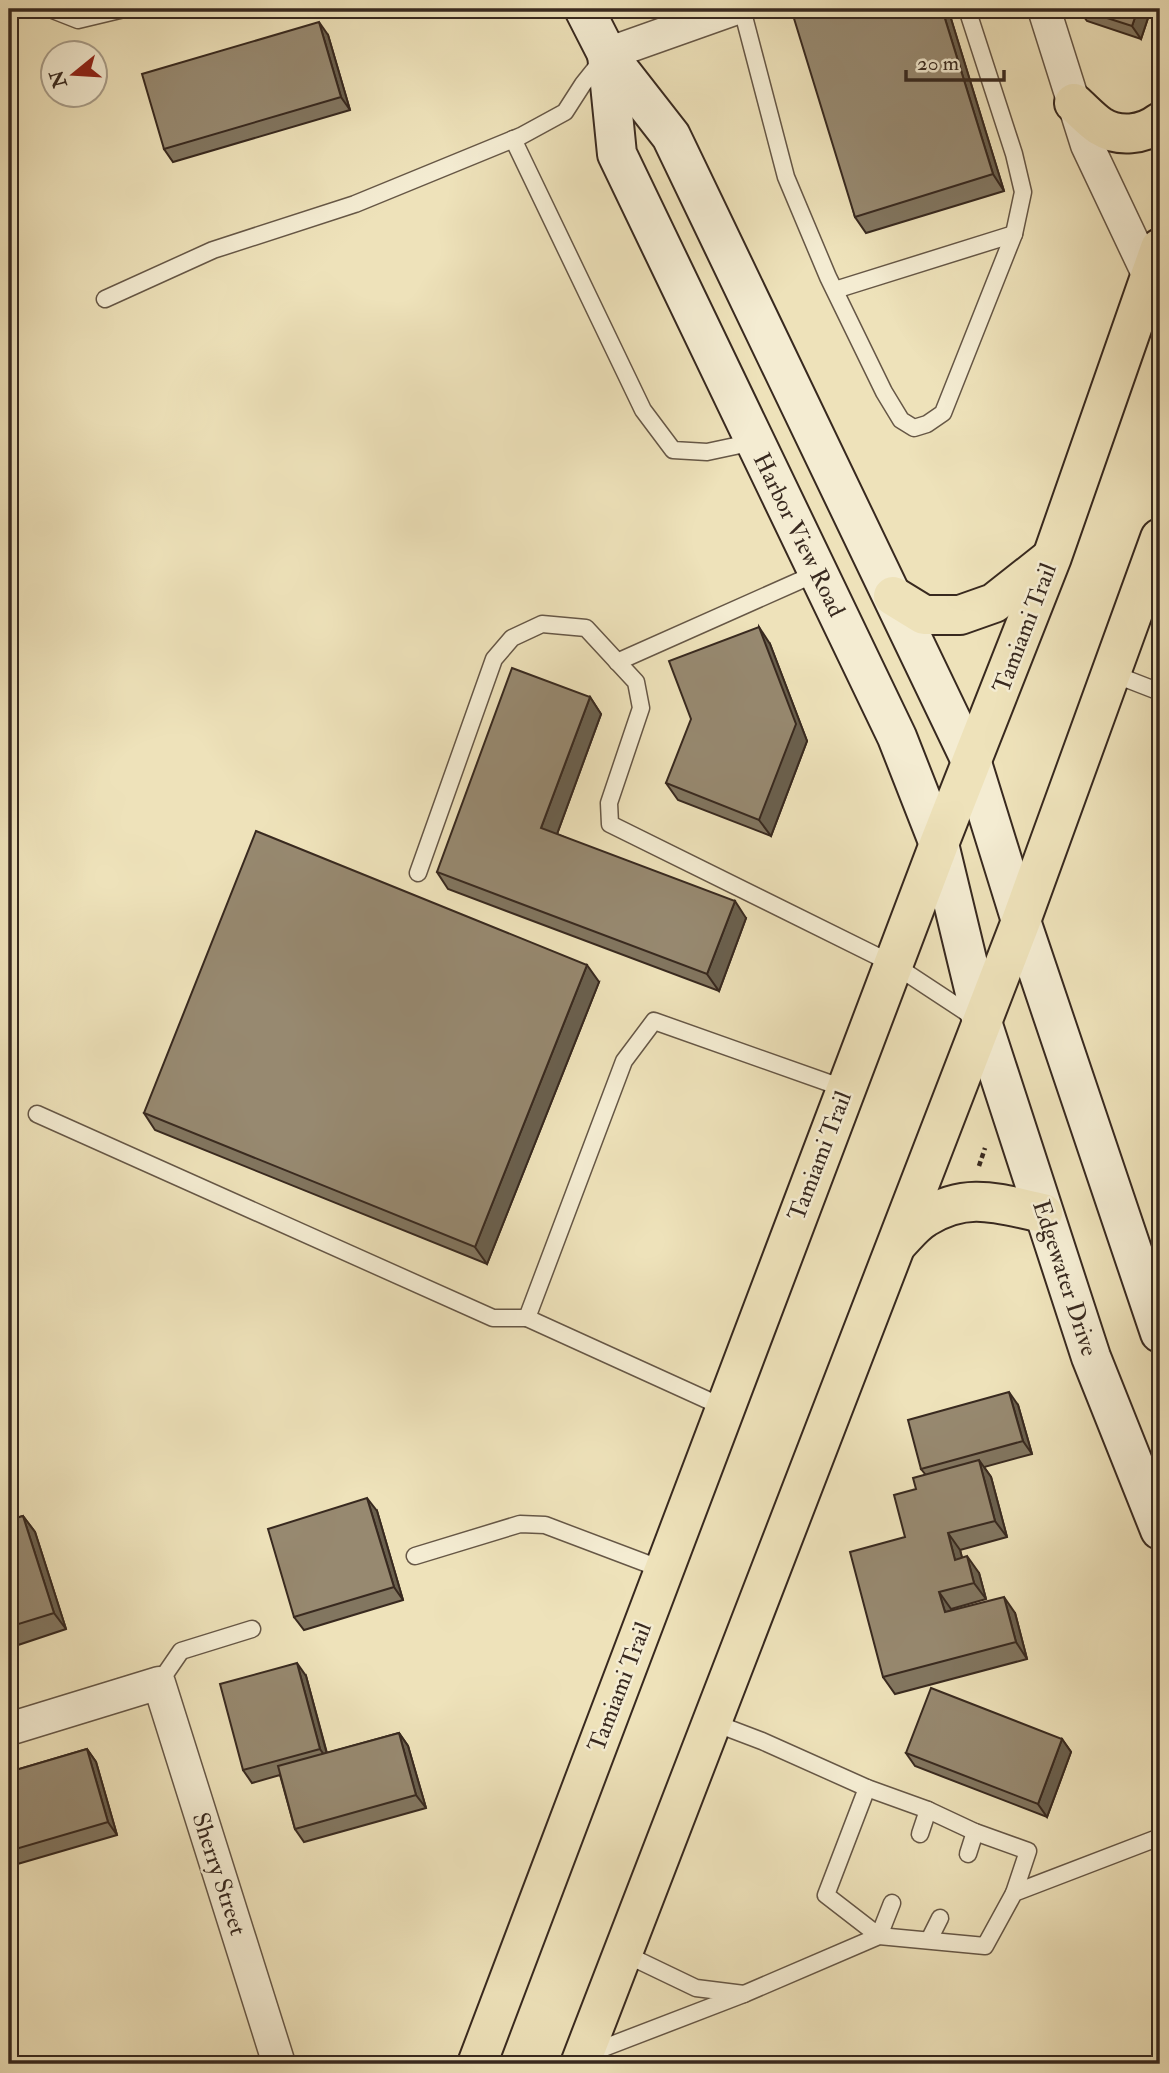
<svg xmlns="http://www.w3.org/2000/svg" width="1169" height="2073" font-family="'IM FELL Double Pica',serif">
  <rect width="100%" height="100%" fill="#eee2ba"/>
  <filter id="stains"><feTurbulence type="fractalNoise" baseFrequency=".00286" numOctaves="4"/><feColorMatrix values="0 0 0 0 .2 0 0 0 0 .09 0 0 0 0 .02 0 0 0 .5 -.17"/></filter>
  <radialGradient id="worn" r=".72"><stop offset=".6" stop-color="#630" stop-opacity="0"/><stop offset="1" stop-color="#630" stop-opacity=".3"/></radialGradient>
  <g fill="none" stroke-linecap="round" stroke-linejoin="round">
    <g stroke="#665746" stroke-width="19">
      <g id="lane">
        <polyline points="50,9 78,20 124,9"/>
        <polyline points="742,9 786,177 828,277 884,392 901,420 914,428 927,424 943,413 1014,234 1023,192 1014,154 967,9"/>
        <polyline points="513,139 643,410 673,450 707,452 754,442"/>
        <polyline points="835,290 1014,234"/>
        <polyline points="105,299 213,250 355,204 521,136 565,112 583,84 603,59"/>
        <polyline points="617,662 817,573"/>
        <polyline points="1111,673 1160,692"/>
        <polyline points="418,873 494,659 512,638 542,624 586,628 636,682 641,708 609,803 610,824 893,964 975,1018"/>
        <polyline points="37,1114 493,1318 527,1318 624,1061 654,1021 846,1089"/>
        <polyline points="527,1318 725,1408"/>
        <polyline points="415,1556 520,1524 545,1525 664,1570"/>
        <polyline points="159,1683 181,1651 252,1629"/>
        <polyline points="712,1722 762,1741 867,1788 928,1810 975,1832 1028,1851 1014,1893"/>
        <polyline points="867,1788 826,1895 879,1936 892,1903"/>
        <polyline points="920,1834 928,1810"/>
        <polyline points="968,1854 975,1832"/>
        <polyline points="929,1940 940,1918"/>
        <polyline points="744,1994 879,1936 985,1946 1014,1893 1160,1837"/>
        <polyline points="588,2054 744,1994 696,1988 623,1953"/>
      </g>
    </g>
    <g stroke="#665746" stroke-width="35">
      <g id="street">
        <polyline points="1044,9 1087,145 1149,276"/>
        <polyline points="607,54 734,9"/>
        <polyline points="9,1729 159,1683 279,2064"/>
      </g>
    </g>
    <g stroke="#38291f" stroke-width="42">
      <g id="secondary">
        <polyline points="584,9 607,54 671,136 972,763 1021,921 1160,1333"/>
        <polyline points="607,54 617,154 897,737 939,844 982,1022 1091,1357 1160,1530"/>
      </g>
    </g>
    <g stroke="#38291f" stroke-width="42">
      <g id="primary">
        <path d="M1074,103C1082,110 1091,120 1100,126C1119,138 1143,135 1160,122"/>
        <polyline points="893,596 924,615 960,615 994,603 1051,558"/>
        <path d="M898,1243C906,1235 915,1223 926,1217C968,1191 999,1204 1043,1213"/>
        <polyline points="477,2064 939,844 1052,557 1160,248"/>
        <polyline points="580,2064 1021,921 1160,538"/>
      </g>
    </g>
    <polyline stroke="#38291f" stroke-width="4.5" stroke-dasharray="5 3.5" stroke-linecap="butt" points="979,1166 985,1148"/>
    <use href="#lane" stroke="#f4ecd2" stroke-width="16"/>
    <use href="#street" stroke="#f4ecd2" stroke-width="32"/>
    <use href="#secondary" stroke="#f4ecd2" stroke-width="38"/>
    <use href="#primary" stroke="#eee2ba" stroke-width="38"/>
  </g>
  <g fill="#827660" stroke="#38291f" stroke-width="2">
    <polygon points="802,9 948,9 1004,191 866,233 855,217"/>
    <polygon points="1078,9 1151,9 1141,39 1087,21"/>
    <polygon points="328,35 350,110 173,162 164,149"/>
    <polygon points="770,644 807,741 771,836 678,800 666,783"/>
    <polygon points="590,697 601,714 557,834 746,918 719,991 448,889 437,872"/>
    <polygon points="599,982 487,1264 155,1130 144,1113"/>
    <polygon points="1018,1405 1032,1454 984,1467 991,1477 1007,1537 960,1550 962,1558 979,1573 986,1599 951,1609 951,1610 1015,1613 1027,1659 895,1694 883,1677 905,1537 916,1489 925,1474 921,1469"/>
    <polygon points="377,1511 403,1600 304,1630 294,1617"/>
    <polygon points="23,1516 35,1532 66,1629 9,1648 9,1520"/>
    <polygon points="306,1676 327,1753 399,1733 408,1746 426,1808 304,1842 295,1829 280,1775 252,1783 243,1770"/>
    <polygon points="1062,1739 1071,1752 1047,1817 915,1766 906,1753"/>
    <polygon points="87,1749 96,1762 117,1835 14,1865 9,1857 9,1772"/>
  </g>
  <g fill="#6a604e" stroke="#38291f" stroke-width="2">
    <polygon points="942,9 948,9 1004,191 993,174"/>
    <polygon points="1138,9 1151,9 1141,39 1132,26"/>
    <polygon points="319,22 328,35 350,110 341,97"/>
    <polygon points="759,627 770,644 807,741 771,836 759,820"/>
    <polygon points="590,697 601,714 553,845 541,828"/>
    <polygon points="735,901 746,918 719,991 707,974"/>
    <polygon points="587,965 599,982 487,1264 475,1247"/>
    <polygon points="1009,1392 1018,1405 1032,1454 1023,1441"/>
    <polygon points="979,1460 991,1477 1007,1537 995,1521"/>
    <polygon points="367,1498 377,1511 403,1600 394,1587"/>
    <polygon points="23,1516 35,1532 66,1629 54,1613"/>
    <polygon points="948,1533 960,1550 967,1576 955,1560"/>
    <polygon points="967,1556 979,1573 986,1599 974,1583"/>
    <polygon points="939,1592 951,1609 956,1629 945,1612"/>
    <polygon points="1004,1597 1015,1613 1027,1659 1016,1642"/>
    <polygon points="297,1663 306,1676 329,1762 320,1749"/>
    <polygon points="399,1733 408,1746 426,1808 416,1795"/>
    <polygon points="1062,1739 1071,1752 1047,1817 1038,1804"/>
    <polygon points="87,1749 96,1762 117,1835 108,1822"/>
  </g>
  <g fill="#978970" stroke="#38291f" stroke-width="2">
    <polygon points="802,9 942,9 993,174 855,217 792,12"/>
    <polygon points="1079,9 1138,9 1132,26"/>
    <polygon points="319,22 341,97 164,149 142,74"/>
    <polygon points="759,627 796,724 759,820 666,783 691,719 669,661"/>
    <polygon points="512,668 590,697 541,828 735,901 707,974 437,872"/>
    <polygon points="256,831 587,965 475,1247 144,1113"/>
    <polygon points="1009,1392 1023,1441 921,1469 908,1420"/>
    <polygon points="979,1460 995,1521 948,1533 955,1560 967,1556 974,1583 939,1592 945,1612 1004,1597 1016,1642 883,1677 850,1552 905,1537 894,1495 916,1489 913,1478"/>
    <polygon points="367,1498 394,1587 294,1617 268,1529"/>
    <polygon points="23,1516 54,1613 9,1627 9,1520"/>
    <polygon points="297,1663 320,1749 243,1770 220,1684"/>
    <polygon points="931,1688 1062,1739 1038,1804 906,1753"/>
    <polygon points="399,1733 416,1795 295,1829 278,1766"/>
    <polygon points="87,1749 108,1822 9,1851 9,1772"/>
  </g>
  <g text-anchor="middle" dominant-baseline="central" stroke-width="5" stroke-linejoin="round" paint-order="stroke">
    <g font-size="24" fill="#38291f" stroke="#f4ecd2">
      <text transform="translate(799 535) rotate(64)">Harbor View Road</text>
      <text transform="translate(1025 628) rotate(-69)">Tamiami Trail</text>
      <text transform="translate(820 1156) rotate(-69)">Tamiami Trail</text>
      <text transform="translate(1065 1278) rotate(72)">Edgewater Drive</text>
      <text transform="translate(620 1687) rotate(-69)">Tamiami Trail</text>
      <text transform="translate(219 1874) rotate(72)">Sherry Street</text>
    </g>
  </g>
  <rect width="1169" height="2073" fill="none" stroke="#eee2ba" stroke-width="35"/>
  <rect x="10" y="10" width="1148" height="2052" fill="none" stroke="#38291f" stroke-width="3.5"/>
  <rect x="18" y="18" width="1134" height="2038" fill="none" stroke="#38291f" stroke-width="2"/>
  <g transform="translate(74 74) rotate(252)"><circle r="33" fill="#f4ecd2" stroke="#a99e8a" stroke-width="2"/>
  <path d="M0-5L12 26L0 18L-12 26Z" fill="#8f2418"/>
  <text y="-10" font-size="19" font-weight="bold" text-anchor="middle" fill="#38291f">N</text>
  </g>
  <path d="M906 70v10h98v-10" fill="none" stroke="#38291f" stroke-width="3.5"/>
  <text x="917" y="70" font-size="21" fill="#38291f" stroke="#f4ecd2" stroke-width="5" paint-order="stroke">20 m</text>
  <rect width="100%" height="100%" filter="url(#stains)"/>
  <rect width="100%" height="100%" fill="url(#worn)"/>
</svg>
